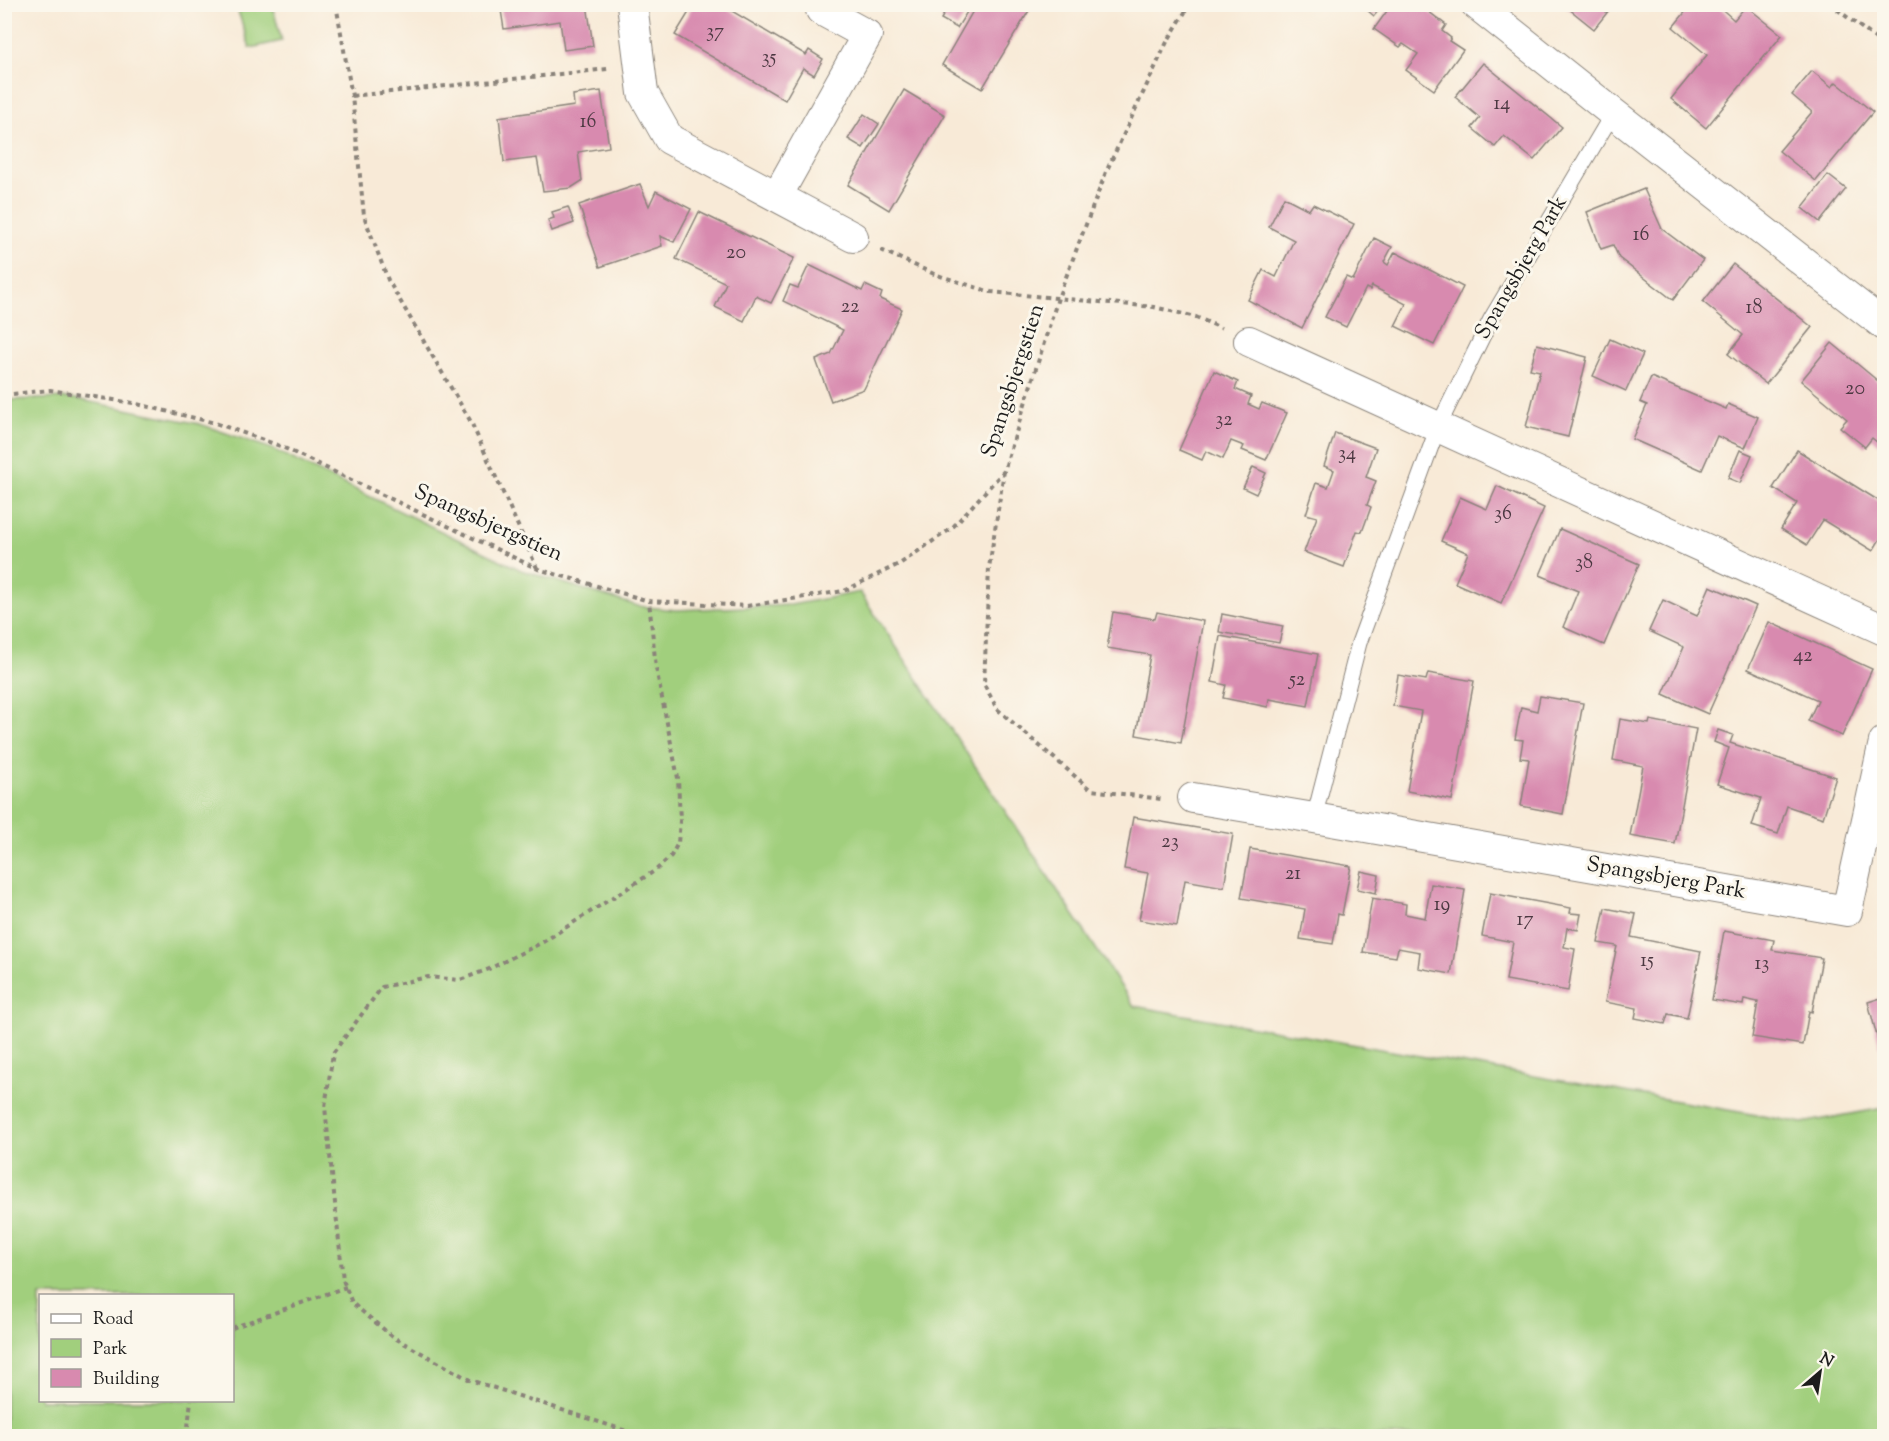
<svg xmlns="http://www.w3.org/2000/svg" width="1889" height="1441" font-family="'Sorts Mill Goudy',serif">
  <rect width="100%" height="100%" fill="#fbf7ec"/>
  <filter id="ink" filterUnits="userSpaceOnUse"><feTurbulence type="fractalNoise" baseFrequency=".0167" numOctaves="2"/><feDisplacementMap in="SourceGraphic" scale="12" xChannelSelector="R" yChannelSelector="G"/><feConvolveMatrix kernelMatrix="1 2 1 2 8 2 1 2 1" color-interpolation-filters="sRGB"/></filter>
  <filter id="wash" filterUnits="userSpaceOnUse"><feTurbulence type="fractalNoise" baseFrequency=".008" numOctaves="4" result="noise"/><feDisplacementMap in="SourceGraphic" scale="24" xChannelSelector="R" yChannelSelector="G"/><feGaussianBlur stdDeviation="1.35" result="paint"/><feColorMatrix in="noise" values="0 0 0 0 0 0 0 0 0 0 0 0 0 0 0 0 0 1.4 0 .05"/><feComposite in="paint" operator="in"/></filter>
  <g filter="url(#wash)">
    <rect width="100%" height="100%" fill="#f8ead7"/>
    <g fill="#a1cf7d" stroke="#5e764c" stroke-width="1.5" fill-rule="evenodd">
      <polygon points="236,5 272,5 282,41 250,48"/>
      <path d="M71,398L200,424L272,449L521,570L638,606L676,610L791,605L860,592L1134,1006L1802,1123L1884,1108V1436H5V400ZM40,1296H232V1400H40Z"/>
    </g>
    <g id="blocks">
      <g fill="#d88aaf">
        <polygon points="500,4 587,4 593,46 564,50 560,21 504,29"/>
        <polygon points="694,4 720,4 806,55 809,50 823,59 814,75 803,68 785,100 675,35"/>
        <polygon points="950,4 972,4 957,28 941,19"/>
        <polygon points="977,4 1033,4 982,89 942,65"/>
        <polygon points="1360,4 1384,4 1374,16"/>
        <polygon points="1392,4 1433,4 1428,11 1446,25 1442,31 1451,38 1449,41 1463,50 1434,90 1406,70 1418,54 1403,44 1400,47 1374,29"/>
        <polygon points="1563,4 1614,4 1594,29"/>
        <polygon points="1692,4 1716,4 1734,20 1746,6 1782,35 1706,128 1671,99 1707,55 1673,27"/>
        <polygon points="1483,63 1562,127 1534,160 1504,136 1495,147 1472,128 1480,118 1455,97"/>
        <polygon points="1812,71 1832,87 1836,82 1873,112 1816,181 1779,151 1812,112 1792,95"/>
        <polygon points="904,90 945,115 889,210 848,185"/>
        <polygon points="601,91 609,147 578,152 582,181 571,188 543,191 537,158 504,162 499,117 574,106 573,95"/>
        <polygon points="864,114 879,124 863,148 848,139"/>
        <polygon points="1828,175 1846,189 1820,222 1802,208"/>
        <polygon points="640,184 649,206 656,191 691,209 674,242 660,236 662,246 600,267 579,205"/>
        <polygon points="1644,189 1662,229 1703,260 1673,300 1619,258 1613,245 1601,249 1587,212"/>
        <polygon points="1284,197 1309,210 1313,204 1354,224 1302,328 1248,300 1263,270 1276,277 1294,240 1269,227"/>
        <polygon points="568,207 574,223 552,231 548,220 554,218 552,212"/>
        <polygon points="699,212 794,258 771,303 756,296 744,321 715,307 726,283 676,259"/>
        <polygon points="1374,238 1392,247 1384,262 1388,265 1395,252 1463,287 1434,345 1395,326 1406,304 1372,286 1370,290 1366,288 1346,327 1325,317 1346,277 1353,280"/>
        <polygon points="1733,264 1812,327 1766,384 1728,354 1743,335 1703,302"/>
        <polygon points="809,265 862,291 865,285 882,293 880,299 902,309 864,389 831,401 816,360 831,354 843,330 783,301 790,285 798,288"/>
        <polygon points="1610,339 1643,354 1626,391 1593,376"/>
        <polygon points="1832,343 1884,386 1884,448 1872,438 1865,447 1840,427 1847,419 1801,381"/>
        <polygon points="1537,344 1587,357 1568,437 1526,427 1540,371 1530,369"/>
        <polygon points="1214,371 1238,382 1235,389 1251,396 1248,404 1259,409 1262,403 1287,413 1266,460 1242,450 1244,446 1231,441 1223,459 1206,451 1202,460 1179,450"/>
        <polygon points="1651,377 1726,409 1728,404 1758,417 1745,448 1717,436 1702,470 1632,439 1647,405 1640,402"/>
        <polygon points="1335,433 1376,448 1366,477 1376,481 1367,505 1371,507 1362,532 1357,531 1344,567 1304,552 1317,517 1306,514 1316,483 1328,487 1334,470 1324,466"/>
        <polygon points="1740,450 1752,455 1740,483 1728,478"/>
        <polygon points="1797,450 1884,504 1884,532 1873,551 1823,520 1807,545 1781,529 1797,503 1773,488"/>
        <polygon points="1253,467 1266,473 1256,494 1243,488"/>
        <polygon points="1497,486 1544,508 1501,603 1455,583 1468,553 1441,541 1460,497 1487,509"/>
        <polygon points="1560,529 1639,564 1604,645 1563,627 1578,591 1540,575"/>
        <polygon points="1710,586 1756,606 1708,714 1663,694 1684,647 1649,631 1663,600 1697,616"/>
        <polygon points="1113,612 1155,619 1157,612 1203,621 1181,743 1136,735 1150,655 1107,648"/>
        <polygon points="1222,614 1283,626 1279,643 1219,632"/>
        <polygon points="1769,622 1872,669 1842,736 1808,721 1818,700 1748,669"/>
        <polygon points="1220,636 1318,654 1308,706 1269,699 1268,707 1223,698 1226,685 1212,682"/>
        <polygon points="1428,673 1474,681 1452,800 1407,791 1421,711 1393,706 1398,675 1426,680"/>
        <polygon points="1540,696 1583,703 1563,814 1521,806 1529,759 1520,758 1523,740 1515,739 1521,707 1537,711"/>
        <polygon points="1620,719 1649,724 1650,720 1696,729 1675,844 1630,836 1643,766 1613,760"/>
        <polygon points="1718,730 1733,735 1730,743 1836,777 1823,818 1787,806 1778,834 1752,826 1761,798 1717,784 1729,748 1714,742"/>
        <polygon points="1133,817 1233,834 1224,887 1185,880 1177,926 1139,920 1148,873 1124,869"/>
        <polygon points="1250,849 1351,866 1342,915 1338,914 1333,944 1300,939 1305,909 1241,898"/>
        <polygon points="1361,871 1379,875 1376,893 1357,889"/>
        <polygon points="1431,884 1465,890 1451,974 1418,968 1420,952 1398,948 1396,957 1363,952 1372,898 1406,904 1405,914 1425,918"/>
        <polygon points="1490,893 1571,908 1570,913 1581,914 1578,930 1567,928 1564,947 1575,949 1568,991 1506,980 1513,942 1482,936"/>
        <polygon points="1605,908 1636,914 1631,937 1701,951 1687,1018 1668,1014 1665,1024 1635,1018 1637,1008 1605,1002 1617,946 1598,943"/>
        <polygon points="1724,931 1774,940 1772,950 1822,958 1812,1012 1809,1011 1803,1045 1752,1037 1758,1002 1744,999 1743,1005 1712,1000"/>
        <polygon points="1884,997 1884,1047 1880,1048 1868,1002"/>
      </g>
    </g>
  </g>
  <g filter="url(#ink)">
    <use href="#blocks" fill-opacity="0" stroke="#8a837a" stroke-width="1.5"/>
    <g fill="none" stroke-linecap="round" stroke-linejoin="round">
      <g stroke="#8a837a" stroke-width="17">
        <polyline id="lane" points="1314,818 1359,643 1438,427 1491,319 1613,113"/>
      </g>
      <g stroke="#8a837a" stroke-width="32">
        <g id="street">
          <polyline points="632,4 643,93 669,139 853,237"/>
          <polyline points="1476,4 1613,113 1884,325"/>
          <polyline points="777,196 867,35 821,10 824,4"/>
          <polyline points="1249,341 1884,630"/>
          <polyline points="1193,798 1314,818 1847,911 1884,742"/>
        </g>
      </g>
      <g stroke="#8a837a" stroke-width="4" stroke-dasharray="4.5 4.5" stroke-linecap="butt">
        <polyline points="336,4 352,96 364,216 388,280 471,422 537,568"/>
        <polyline points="1830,4 1884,45"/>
        <polyline points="352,96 608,69"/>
        <polyline points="881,250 934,274 991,292 1154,307 1196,317 1221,328"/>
        <polyline points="4,395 50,390 133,403 215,423 280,446 538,569 649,601 747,606 844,591 901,563 952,528 1004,471 1058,298 1106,172 1167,42 1190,4"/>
        <polyline points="1004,471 989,568 984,684 997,709 1091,790 1161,799"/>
        <polyline points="232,1328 346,1287"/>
        <polyline points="187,1436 191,1400"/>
        <polyline points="642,1436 470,1380 393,1337 352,1303 343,1280 325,1107 333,1053 382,987 428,977 460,980 489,969 543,942 656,870 671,856 678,843 680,821 678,778 656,668 649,601"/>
      </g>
      <use href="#lane" stroke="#fff" stroke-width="15"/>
      <use href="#street" stroke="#fff" stroke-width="30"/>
    </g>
  </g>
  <g text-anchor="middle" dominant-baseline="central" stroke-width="6" stroke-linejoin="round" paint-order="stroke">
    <g font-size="20" fill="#4b3841">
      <text x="715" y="32">37</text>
      <text x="769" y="58">35</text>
      <text x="1502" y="104">14</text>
      <text x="588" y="122">16</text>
      <text x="1641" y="235">16</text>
      <text x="736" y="253">20</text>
      <text x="850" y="307">22</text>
      <text x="1754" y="308">18</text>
      <text x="1855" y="389">20</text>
      <text x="1224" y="420">32</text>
      <text x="1347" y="454">34</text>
      <text x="1503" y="514">36</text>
      <text x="1584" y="563">38</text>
      <text x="1803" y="656">42</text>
      <text x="1297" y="680">52</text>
      <text x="1170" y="842">23</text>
      <text x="1293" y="874">21</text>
      <text x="1442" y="905">19</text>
      <text x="1525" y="920">17</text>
      <text x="1647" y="961">15</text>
      <text x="1762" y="964">13</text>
    </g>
    <g font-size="22" fill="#1c1c1c" stroke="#fbf7ec">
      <text transform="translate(1522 268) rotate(-60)">Spangsbjerg Park</text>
      <text transform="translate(1014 381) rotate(-72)">Spangsbjergstien</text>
      <text transform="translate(488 524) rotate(24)">Spangsbjergstien</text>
      <text transform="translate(1666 879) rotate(10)">Spangsbjerg Park</text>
    </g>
  </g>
  <rect width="1889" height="1441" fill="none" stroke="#fbf7ec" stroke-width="24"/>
  <rect x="39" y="1294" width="195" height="108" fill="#fbf7ec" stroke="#a29f99" stroke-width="1.5"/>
  <rect x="51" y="1314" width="30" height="9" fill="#ffffff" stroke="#a29f99" stroke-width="1.5"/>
  <text x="93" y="1324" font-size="18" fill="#1c1c1c">Road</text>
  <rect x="51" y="1339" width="30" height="18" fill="#a1cf7d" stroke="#a29f99" stroke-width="1.5"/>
  <text x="93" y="1354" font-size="18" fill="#1c1c1c">Park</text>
  <rect x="51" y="1369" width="30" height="18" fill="#d88aaf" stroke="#a29f99" stroke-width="1.5"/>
  <text x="93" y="1384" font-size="18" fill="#1c1c1c">Building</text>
  <g transform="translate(1820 1372) rotate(29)" stroke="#fbf7ec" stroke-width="4.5" paint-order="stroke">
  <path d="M0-4.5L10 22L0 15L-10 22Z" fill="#1c1c1c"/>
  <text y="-9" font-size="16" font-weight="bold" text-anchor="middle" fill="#1c1c1c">N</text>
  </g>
</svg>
